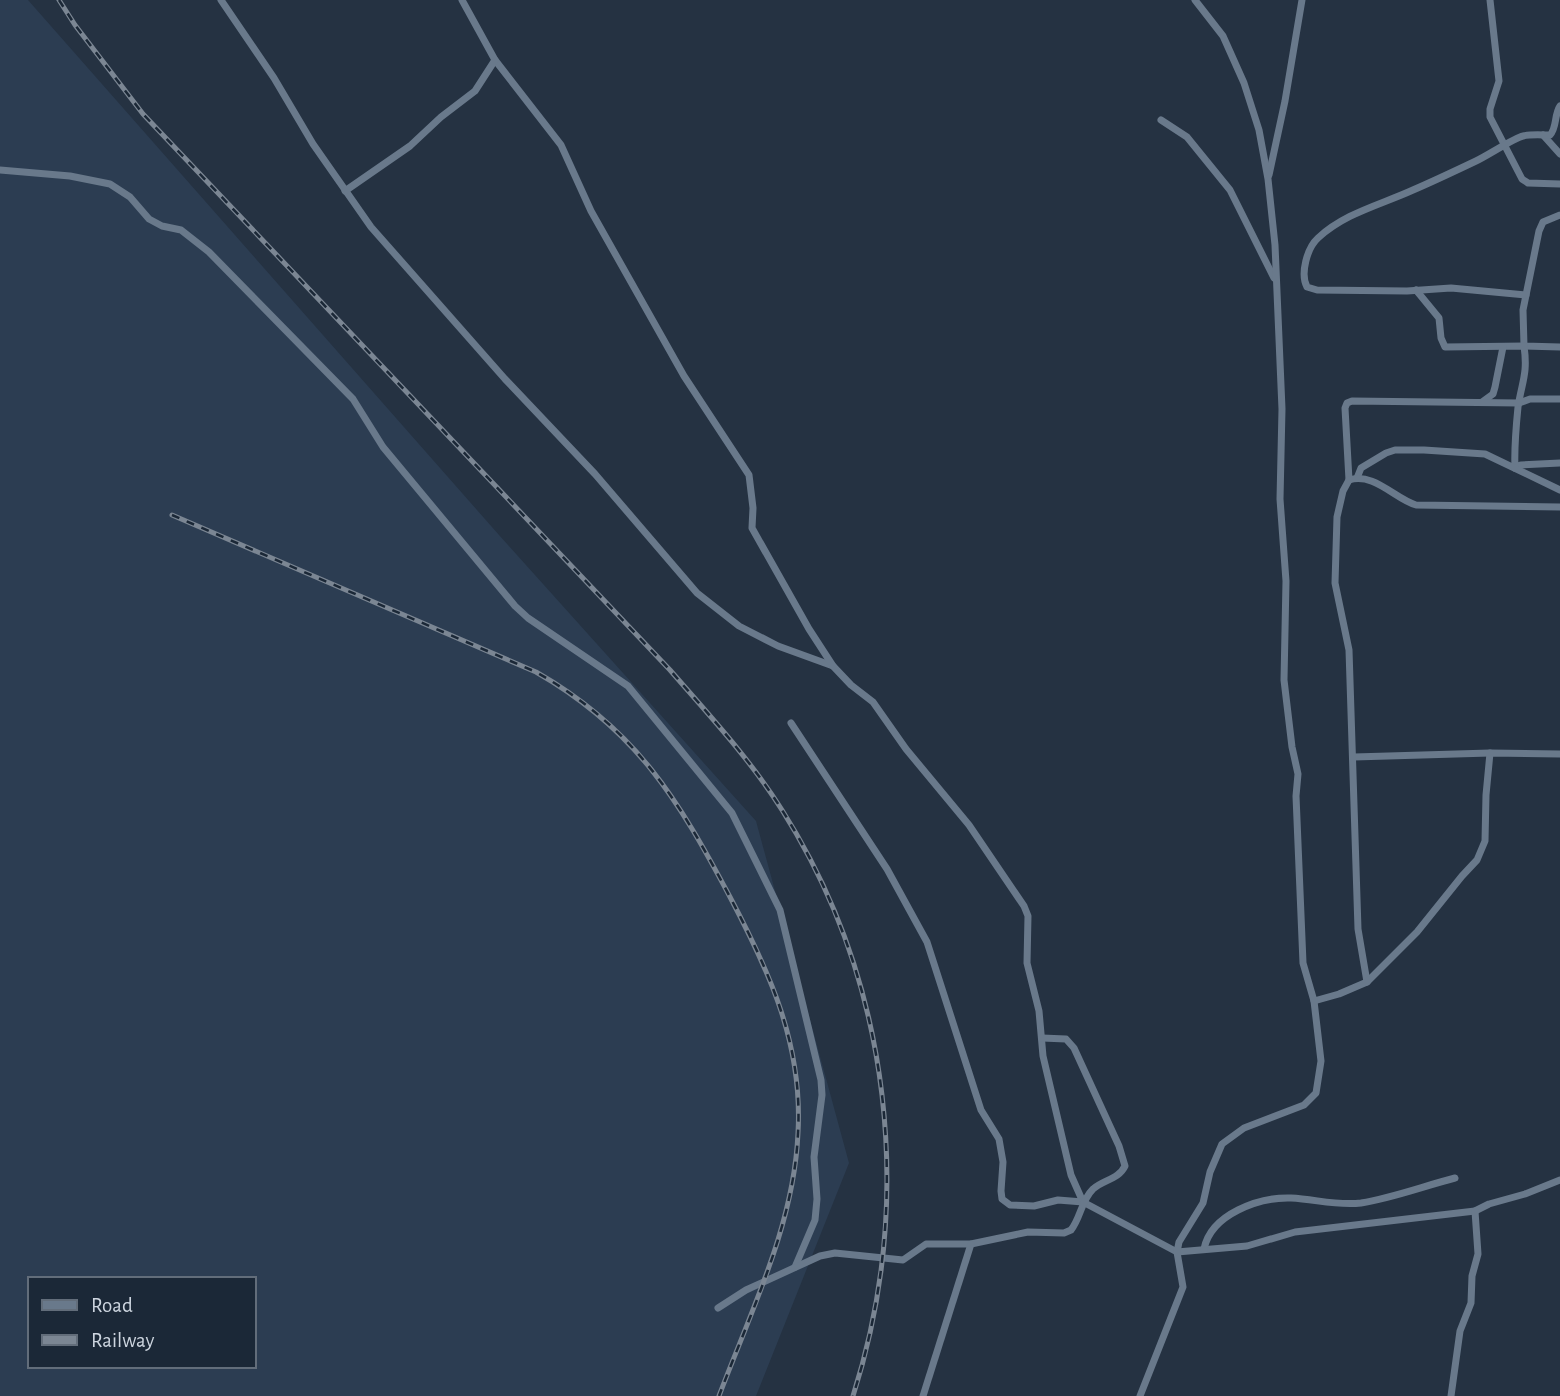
<svg xmlns="http://www.w3.org/2000/svg" width="1560" height="1396" font-family="'Alegreya Sans',sans-serif">
  <rect width="100%" height="100%" fill="#253242"/>
  <path fill="#2c3d52" fill-rule="evenodd" d="M0,0H28L499,535L756,821L849,1163L756,1396H0ZM30,1279H254V1366H30Z"/>
  <g fill="none" stroke-linecap="round" stroke-linejoin="round">
    <g stroke="#69798b" stroke-width="7">
      <polyline points="221,0 274,78 313,144 371,227 505,379 595,474 697,593 739,626 778,646 833,666"/>
      <polyline points="1490,0 1499,81 1490,109 1490,117 1522,179 1528,183 1560,184"/>
      <polyline points="495,60 561,145 591,211 684,376 749,475 753,508 752,528 809,629 833,666 851,685 873,702 906,749 969,825 1024,906 1028,916 1027,963 1039,1011 1043,1056 1071,1175 1083,1202"/>
      <polyline points="1161,120 1187,137 1230,190 1274,278"/>
      <polyline points="1543,135 1560,154"/>
      <polyline points="0,170 70,176 110,184 130,197 149,219 162,226 181,230 209,252 353,399 383,447 515,606 528,618 628,686 732,813 780,910 821,1080 822,1095 814,1157 817,1199 815,1220 795,1267"/>
      <polyline points="1269,175 1285,101 1302,0"/>
      <polyline points="345,191 410,146 441,117 475,91 495,60 462,0"/>
      <polyline points="1560,215 1543,222 1539,231 1523,310 1524,346 1560,347"/>
      <path d="M1416,290L1439,318L1441,338L1445,347L1524,346C1528,374 1522,381 1518,407C1516,427 1514,447 1515,468L1521,465L1560,463"/>
      <path d="M1526,295L1451,288L1407,291L1317,290L1307,287C1300,274 1307,248 1318,238C1345,213 1380,205 1413,190C1434,181 1455,171 1476,161C1487,156 1514,138 1523,136C1531,134 1541,135 1550,135C1557,128 1554,115 1560,106"/>
      <polyline points="1482,402 1493,394 1495,387 1503,347"/>
      <polyline points="1357,478 1361,468 1386,453 1395,450 1424,450 1485,454 1560,490"/>
      <polyline points="1349,480 1345,408 1347,403 1352,401 1519,403 1530,399 1560,399"/>
      <polyline points="791,723 887,869 927,942 981,1110 999,1139 1003,1162 1001,1191 1002,1199 1010,1205 1034,1206 1058,1200 1083,1202 1177,1252 1247,1246 1295,1232 1475,1211 1489,1204 1525,1194 1560,1180"/>
      <polyline points="1354,757 1490,753"/>
      <path d="M1367,982L1358,929L1349,650L1335,583L1337,517L1343,491L1349,480C1374,472 1395,499 1416,505L1560,507"/>
      <polyline points="1314,1001 1339,994 1367,982 1417,932 1462,876 1477,860 1485,841 1486,795 1490,753 1560,754"/>
      <path d="M1204,1249C1211,1214 1259,1197 1291,1198C1315,1199 1336,1206 1361,1203C1392,1198 1424,1186 1455,1178"/>
      <path d="M718,1308L746,1290L820,1256L835,1253L903,1260L926,1244H971L1028,1232L1064,1233L1071,1230C1081,1217 1081,1201 1093,1189C1103,1180 1119,1179 1125,1166L1119,1146L1074,1048L1066,1039L1042,1038"/>
      <polyline points="923,1396 971,1244"/>
      <polyline points="1140,1396 1183,1287 1177,1252 1179,1242 1203,1203 1210,1172 1222,1144 1244,1128 1304,1105 1316,1093 1321,1061 1314,1001 1303,963 1296,796 1298,774 1292,747 1284,680 1286,581 1280,499 1282,409 1275,245 1268,179 1259,130 1244,83 1223,36 1195,0"/>
      <polyline points="1451,1396 1460,1331 1471,1303 1472,1276 1478,1254 1475,1211"/>
    </g>
    <g stroke="#7b8693" stroke-width="5">
      <g id="rail">
        <path d="M59,0L75,25L143,114L670,670C709,715 750,759 782,810C892,984 915,1201 853,1396"/>
        <path d="M172,515L536,672C636,729 678,799 730,897C770,973 803,1045 798,1133C794,1225 751,1311 719,1396"/>
      </g>
    </g>
    <use href="#rail" stroke="#1b2837" stroke-width="2.5" stroke-dasharray="8" stroke-linecap="butt"/>
  </g>
  <rect x="28" y="1277" width="228" height="91" fill="#1b2837" stroke="#626d7a" stroke-width="2"/>
  <rect x="42" y="1300" width="35" height="10" fill="#69798b" stroke="#626d7a" stroke-width="2"/>
  <text x="91" y="1312" font-size="21" fill="#cdd5df">Road</text>
  <rect x="42" y="1335" width="35" height="10" fill="#7b8693" stroke="#626d7a" stroke-width="2"/>
  <text x="91" y="1347" font-size="21" fill="#cdd5df">Railway</text>
</svg>
